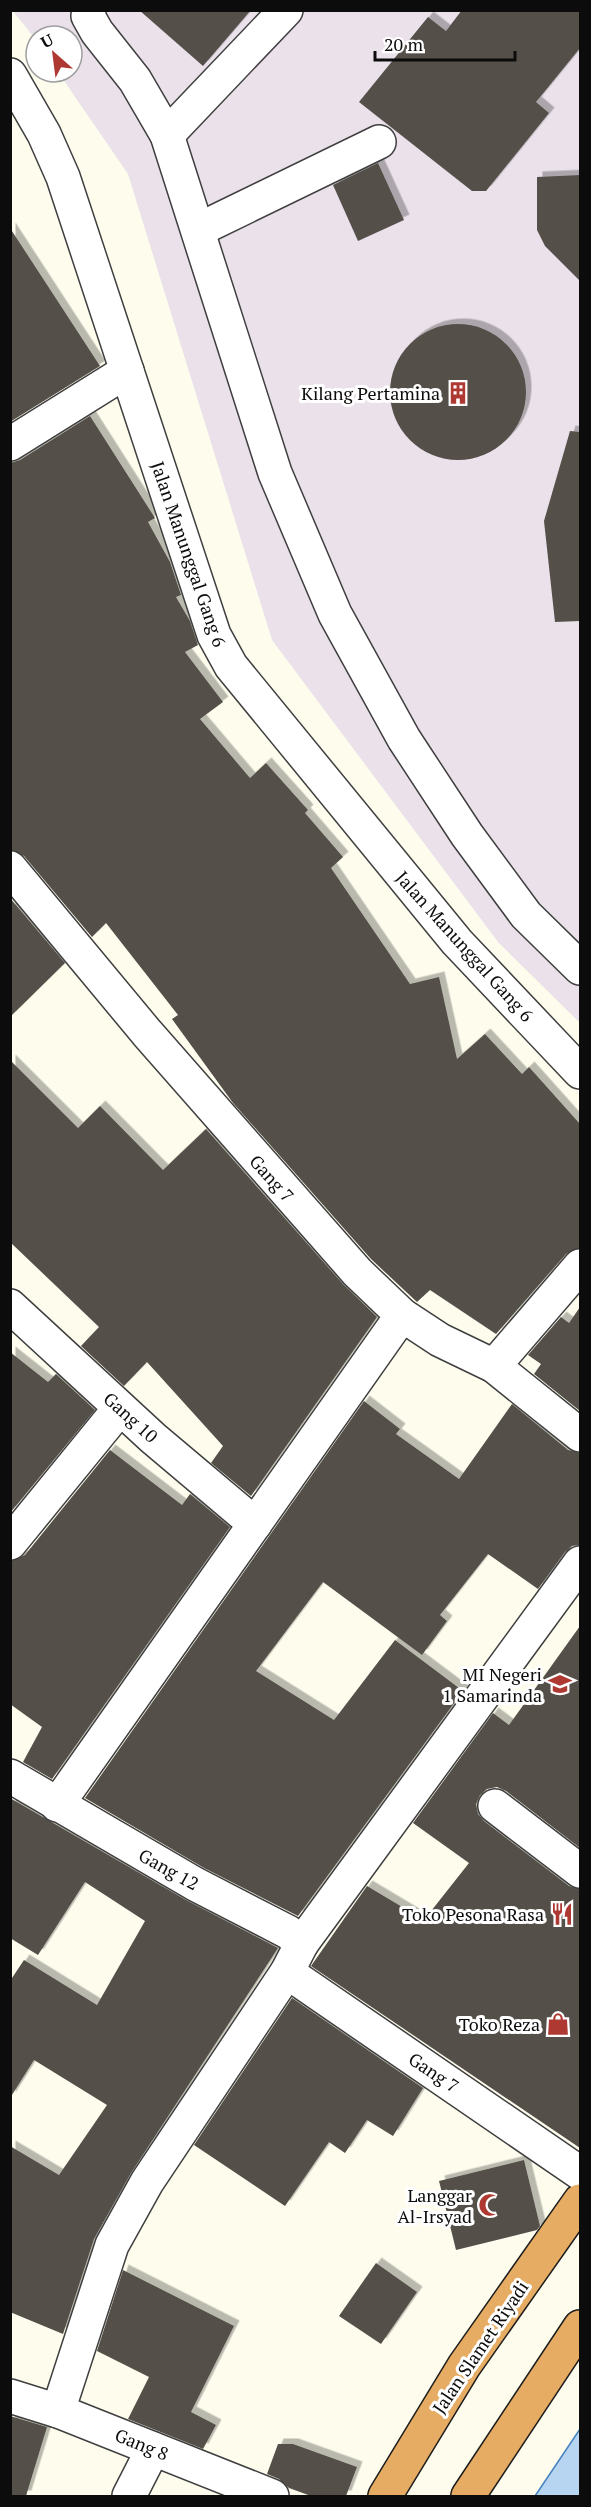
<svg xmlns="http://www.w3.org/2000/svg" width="591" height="2507" font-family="'PT Serif',serif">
  <defs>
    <filter id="shadow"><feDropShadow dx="5.5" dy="-5.5" stdDeviation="0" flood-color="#0004"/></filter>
  </defs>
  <rect width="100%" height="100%" fill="#fdfced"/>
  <polygon fill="#eae1ea" points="13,11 580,11 580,1023 498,942 272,640 128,174 58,72 72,72 72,36 36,36 36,40"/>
  <polygon fill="#b7d5f0" stroke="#4582c0" stroke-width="1.5" points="580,2429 580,2496 535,2496"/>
  <g fill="#544f4a" filter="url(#shadow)">
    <polygon points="139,10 251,10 203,66"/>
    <polygon points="462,10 580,10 580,48 536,102 549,113 486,191 472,191 359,102 428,17 446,31"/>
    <polygon points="378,163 404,220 358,241 333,185"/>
    <polygon points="580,175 580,281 545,246 537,230 537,177"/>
    <polygon points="10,228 100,366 10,422"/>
    <circle cx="458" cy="392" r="68"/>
    <polygon points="90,416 155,518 148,522 170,562 181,595 176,597 190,621 198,645 185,652 223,702 200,719 250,778 266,763 308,810 305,813 343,857 331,868 410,984 439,977 457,1059 485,1034 522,1074 529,1067 580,1124 580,1248 566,1254 496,1334 430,1290 417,1302 371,1259 233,1103 172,1019 178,1015 106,923 92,937 24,856 10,850 10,463 20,460"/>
    <polygon points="570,431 580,432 580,621 555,622 544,521"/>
    <polygon points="10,898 65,963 10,1017"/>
    <polygon points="10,1060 78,1128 100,1106 163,1170 206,1129 343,1284 377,1317 251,1496 211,1463 223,1446 147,1362 124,1386 81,1346 99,1327 10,1242"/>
    <polygon points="580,1307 580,1411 534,1374 541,1364 528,1355 561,1317 569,1323"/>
    <polygon points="10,1352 48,1382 56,1374 95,1410 10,1513"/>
    <polygon points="364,1401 400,1429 396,1434 459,1479 512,1404 568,1450 580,1453 580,1545 572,1546 565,1552 538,1589 488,1554 440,1615 447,1621 422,1655 323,1582 256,1671 334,1720 395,1640 463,1691 298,1916 204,1868 85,1798"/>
    <polygon points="110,1450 182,1505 190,1494 230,1527 52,1779 23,1762 42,1727 10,1704 10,1561 25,1555"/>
    <polygon points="580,1626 580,1848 506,1791 497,1787 487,1789 480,1795 476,1804 478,1814 484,1821 569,1886 580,1889 580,2148 311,1966 367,1886 424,1920 469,1863 413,1823 493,1713 509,1725"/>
    <polygon points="10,1798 186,1900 278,1948 131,2173 94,2239 63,2334 10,2312 10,2146 59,2175 107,2105 34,2060 10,2098 10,1981 24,1960 97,2005 145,1921 85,1882 38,1955 10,1938"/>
    <polygon points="292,1998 423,2088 393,2136 367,2120 345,2153 329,2142 285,2206 194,2145"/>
    <polygon points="524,2160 540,2226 537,2230 456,2250 439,2181"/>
    <polygon points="376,2263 417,2292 381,2344 339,2316"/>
    <polygon points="123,2270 234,2326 191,2412 216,2425 203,2449 128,2419 149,2377 97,2351"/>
    <polygon points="10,2416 47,2427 26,2496 10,2496"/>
    <polygon points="278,2444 293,2444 357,2467 346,2496 311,2496 289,2488 279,2479 267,2474"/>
  </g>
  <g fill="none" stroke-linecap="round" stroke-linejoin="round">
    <g stroke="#3f3f3f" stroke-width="36">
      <g id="minor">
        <polyline points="89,10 88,16 97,32 135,80 167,135 275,473 335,614 404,739 467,835 526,915 580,968"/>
        <polyline points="10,75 44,134 63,177 214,635 231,666 457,942 580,1072"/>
        <polyline points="167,135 286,10"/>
        <polyline points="198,230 379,142"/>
        <polyline points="10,444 127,371"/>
        <polyline points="10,868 147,1033 357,1272 402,1315 440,1340 494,1366 580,1435"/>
        <polyline points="10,1306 153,1438 255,1524"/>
        <polyline points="494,1366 580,1266"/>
        <polyline points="10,1543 120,1408"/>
        <polyline points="10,1776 195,1884 288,1932 302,1943 287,1972 147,2182 112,2245 58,2411"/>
        <polyline points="57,1805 402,1315"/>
        <polyline points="495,1806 580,1871"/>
        <polyline points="302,1943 580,1563"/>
        <polyline points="287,1972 580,2173"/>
        <polyline points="10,2396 58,2411 272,2496"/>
        <polyline points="129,2496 153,2449"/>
      </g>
    </g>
    <g stroke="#1d1d1d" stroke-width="36">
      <g id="highway">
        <polyline points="385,2496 464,2366 580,2201"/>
        <polyline points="468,2496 580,2327"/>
      </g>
    </g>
    <use href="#minor" stroke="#fff" stroke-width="33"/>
    <use href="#highway" stroke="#e6ac63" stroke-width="33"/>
  </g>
  <defs>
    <g id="building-bare" transform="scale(1.8)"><path d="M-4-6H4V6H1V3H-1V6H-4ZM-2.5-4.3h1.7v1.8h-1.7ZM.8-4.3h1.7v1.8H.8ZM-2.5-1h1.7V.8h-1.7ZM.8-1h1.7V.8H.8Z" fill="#ae3932" stroke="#fff" stroke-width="2.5" paint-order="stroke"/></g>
    <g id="school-bare" transform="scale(1.8)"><path d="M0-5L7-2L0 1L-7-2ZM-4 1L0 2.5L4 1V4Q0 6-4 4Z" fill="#ae3932" stroke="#fff" stroke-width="2.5" paint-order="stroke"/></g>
    <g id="restaurant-bare" transform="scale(1.8)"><path d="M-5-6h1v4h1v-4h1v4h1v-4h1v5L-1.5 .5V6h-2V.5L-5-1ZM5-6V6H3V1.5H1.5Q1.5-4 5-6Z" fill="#ae3932" stroke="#fff" stroke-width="2.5" paint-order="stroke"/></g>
    <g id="shop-bare" transform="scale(1.8)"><path d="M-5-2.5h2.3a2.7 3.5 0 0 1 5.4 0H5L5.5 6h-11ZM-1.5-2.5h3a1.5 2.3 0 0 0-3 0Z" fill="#ae3932" stroke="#fff" stroke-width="2.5" paint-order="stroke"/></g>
    <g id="mosque-bare" transform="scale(1.8)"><path d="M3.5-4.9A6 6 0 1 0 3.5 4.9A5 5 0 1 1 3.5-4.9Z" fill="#ae3932" stroke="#fff" stroke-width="2.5" paint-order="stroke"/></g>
  </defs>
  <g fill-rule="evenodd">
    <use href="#building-bare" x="458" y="393"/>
    <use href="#school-bare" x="560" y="1684"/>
    <use href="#restaurant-bare" x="562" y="1914"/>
    <use href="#shop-bare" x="558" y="2024"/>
    <use href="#mosque-bare" x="490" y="2205"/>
  </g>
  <g text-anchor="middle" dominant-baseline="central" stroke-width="6" stroke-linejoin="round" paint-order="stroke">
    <g font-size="18" fill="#0c0c0c" stroke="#fff" text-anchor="end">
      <text x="440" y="393">Kilang Pertamina</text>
      <text x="542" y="1674">MI Negeri<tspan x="542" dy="21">1 Samarinda</tspan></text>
      <text x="544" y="1914">Toko Pesona Rasa</text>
      <text x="540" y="2024">Toko Reza</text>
      <text x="472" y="2195">Langgar<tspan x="472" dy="21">Al-Irsyad</tspan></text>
    </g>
    <g font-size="18" fill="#0c0c0c" stroke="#fff">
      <text transform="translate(189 554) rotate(71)">Jalan Manunggal Gang 6</text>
      <text transform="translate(465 946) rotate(48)">Jalan Manunggal Gang 6</text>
      <text transform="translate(272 1178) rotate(48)">Gang 7</text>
      <text transform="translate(131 1417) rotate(42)">Gang 10</text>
      <text transform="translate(169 1869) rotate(29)">Gang 12</text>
      <text transform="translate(434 2072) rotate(34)">Gang 7</text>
      <text transform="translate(480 2347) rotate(-56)">Jalan Slamet Riyadi</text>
      <text transform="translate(142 2444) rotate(22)">Gang 8</text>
    </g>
  </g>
  <rect width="591" height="2507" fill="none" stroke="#0c0c0c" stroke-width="24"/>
  <g transform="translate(54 54) rotate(332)"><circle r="28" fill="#ffffff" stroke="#9e9e9e" stroke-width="1.5"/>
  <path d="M0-4.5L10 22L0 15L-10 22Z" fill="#ae3932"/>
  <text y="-9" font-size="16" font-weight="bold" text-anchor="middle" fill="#0c0c0c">U</text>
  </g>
  <path d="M375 51v9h140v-9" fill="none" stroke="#0c0c0c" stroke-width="3"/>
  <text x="384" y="51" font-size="18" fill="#0c0c0c" stroke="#ffffff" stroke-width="4.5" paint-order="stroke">20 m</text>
</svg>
